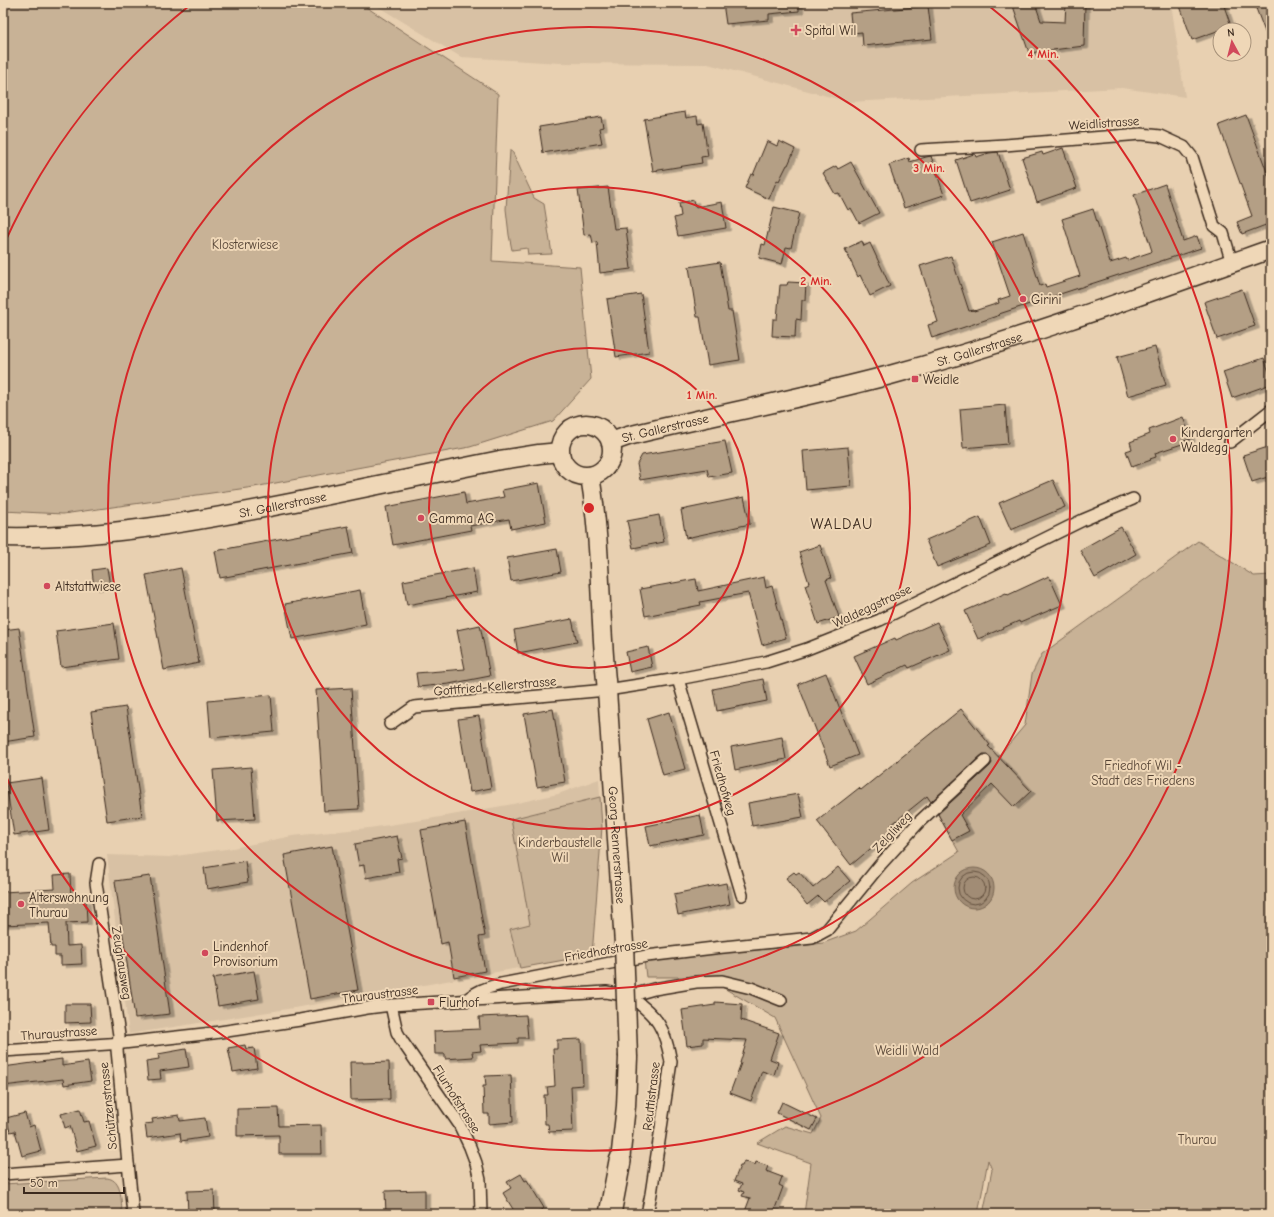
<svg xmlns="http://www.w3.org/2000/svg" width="1274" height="1217" font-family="'Comic Neue',sans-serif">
  <defs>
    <filter id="shadow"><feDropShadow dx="4.5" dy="2.5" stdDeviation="0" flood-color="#0004"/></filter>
  </defs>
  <rect width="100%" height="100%" fill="#e8d0b1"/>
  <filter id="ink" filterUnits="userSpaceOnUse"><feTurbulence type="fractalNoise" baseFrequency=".025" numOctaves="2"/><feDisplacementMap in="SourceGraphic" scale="8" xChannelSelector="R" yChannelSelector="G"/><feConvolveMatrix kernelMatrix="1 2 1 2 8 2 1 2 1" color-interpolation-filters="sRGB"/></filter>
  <g filter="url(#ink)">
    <g fill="#d8c1a4">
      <polygon points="372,3 1171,3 1185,97 1122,88 849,102 708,64 560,63 461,57"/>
      <polygon points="599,779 602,827 592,955 300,1007 129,1034 107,855 169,857 233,848 292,836 369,828 429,819 513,804 558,794"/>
    </g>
    <g fill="#c8b296" stroke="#826e5a">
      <polygon points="3,3 360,3 498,94 492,261 580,267 591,379 553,421 470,447 254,487 63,514 3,511"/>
      <polygon points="510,151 512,151 534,198 544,204 552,254 528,255 527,248 512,250 509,235 506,209"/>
      <polygon points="1198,541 1254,576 1271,575 1271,1214 983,1214 992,1170 988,1160 978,1214 804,1214 811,1163 757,1143 785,1126 813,1134 821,1118 775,1018 705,977 646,977 644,960 801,946 823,943 856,931 912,883 959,852 936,811 998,757 1025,725 1032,674 1042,654"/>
      <polygon points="600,797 602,827 592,955 520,968 510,929 530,924 511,819"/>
      <path d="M107,1178C123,1180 121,1202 122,1214H3V1184Z"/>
    </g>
    <circle fill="#a18c74" stroke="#786552" cx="974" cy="888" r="20"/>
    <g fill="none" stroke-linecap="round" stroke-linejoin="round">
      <g stroke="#645140" stroke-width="1">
        <circle cx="974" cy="888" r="16"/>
        <circle cx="974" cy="888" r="11"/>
      </g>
    </g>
    <g fill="#b49f85" stroke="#3b2a1e" filter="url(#shadow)">
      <polygon points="723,3 799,3 799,11 769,14 769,20 726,24"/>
      <polygon points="1012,3 1035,3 1041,21 1065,22 1066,3 1085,3 1084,46 1029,53"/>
      <polygon points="1179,3 1223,3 1231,26 1192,40"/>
      <polygon points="1254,3 1271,3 1271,45 1270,45"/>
      <polygon points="928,6 932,39 863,46 862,32 852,33 850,13"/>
      <polygon points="685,112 686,118 697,116 698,124 703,123 708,156 701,157 702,163 653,171 644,119"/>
      <polygon points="1246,115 1271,183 1271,223 1242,234 1237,222 1252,216 1219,125"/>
      <polygon points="601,117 603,127 599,128 602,143 543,153 539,127"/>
      <polygon points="767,141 777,146 779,141 795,149 788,165 787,165 779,181 777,180 769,199 745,188 751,174 753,175"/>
      <polygon points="1063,148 1077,188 1037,202 1022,158 1042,152 1043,155"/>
      <polygon points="998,152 1010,190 970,203 956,160 974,154 975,154 976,157 989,153"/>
      <polygon points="931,156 944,195 904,208 889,165 909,158 910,162 926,157"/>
      <polygon points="851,162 879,213 859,223 851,208 848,210 839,193 835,194 823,173 836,166 838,169"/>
      <polygon points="1165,184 1183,241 1197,236 1201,248 999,314 1000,315 932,338 928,325 938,322 920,266 951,256 969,311 974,310 974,311 999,303 998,300 1010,296 992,242 1023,232 1040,286 1045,284 1046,287 1080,276 1062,219 1093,209 1110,263 1126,258 1127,260 1151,252 1152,251 1134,195"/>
      <polygon points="608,187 614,229 626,228 631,269 600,273 597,242 593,243 591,234 584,235 578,190"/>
      <polygon points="694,200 695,207 722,202 726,228 678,236 674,218 681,216 679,203"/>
      <polygon points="774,207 799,213 791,248 786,247 782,264 759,258 762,244 765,245"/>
      <polygon points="862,241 864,246 870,243 890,286 870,296 860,275 858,277 845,249"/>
      <polygon points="720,262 728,311 732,311 740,360 708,365 700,317 697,317 689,267"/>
      <polygon points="788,282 806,283 805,300 802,300 801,320 796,319 795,337 772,336 773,319 777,319 780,285 787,285"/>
      <polygon points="1242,289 1255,326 1217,339 1204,302"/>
      <polygon points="641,294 649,352 616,357 607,299"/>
      <polygon points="1155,347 1166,385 1128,396 1117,357"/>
      <polygon points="1264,358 1271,378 1271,384 1232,398 1223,372"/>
      <polygon points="1005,405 1008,444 963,448 960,409"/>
      <polygon points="1183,417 1191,439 1184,441 1185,443 1155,453 1156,457 1150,459 1151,460 1132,467 1126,451 1132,449 1130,442 1150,434 1149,430"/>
      <polygon points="725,441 732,473 709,477 707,469 640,480 637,464 642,455"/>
      <polygon points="1271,446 1271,476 1252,482 1243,455"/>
      <polygon points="848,447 851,486 806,490 803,451"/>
      <polygon points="1053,480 1065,507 1011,530 999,503"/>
      <polygon points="539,483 546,522 511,529 509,519 470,526 471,530 393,545 386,507 464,492 466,504 504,497 502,490"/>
      <polygon points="744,497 750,524 686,538 681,510"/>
      <polygon points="659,515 664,542 633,548 627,521"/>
      <polygon points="980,517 991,545 937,567 926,540"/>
      <polygon points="348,526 353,553 220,578 215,551"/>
      <polygon points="1121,527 1136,554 1095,578 1080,550"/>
      <polygon points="820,545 831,578 826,580 839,617 818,624 805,585 809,583 799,552"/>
      <polygon points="557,549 561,572 511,581 507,558"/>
      <polygon points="107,568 110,586 94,588 92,570"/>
      <polygon points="181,568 199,663 164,670 146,575"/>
      <polygon points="473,568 477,592 407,605 403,581"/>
      <polygon points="1049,576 1062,605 1020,623 1019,621 978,639 965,611 1006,593 1008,595"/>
      <polygon points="764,577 766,588 772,586 786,638 762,645 748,593 700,602 701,605 645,616 640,589 696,579 698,591"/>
      <polygon points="360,590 366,624 292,639 285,604"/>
      <polygon points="572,619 577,642 518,653 514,630"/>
      <polygon points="937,622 950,650 909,668 907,665 867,684 854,656 895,638 896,640"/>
      <polygon points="114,623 119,659 61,667 56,631"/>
      <polygon points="480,625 490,676 449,684 418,687 416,673 465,669 457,630"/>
      <polygon points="19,628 35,737 3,742 3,630"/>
      <polygon points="648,647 652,667 630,672 626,652"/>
      <polygon points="826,673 858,755 830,766 798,684"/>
      <polygon points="763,679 767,701 717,711 713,689"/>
      <polygon points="351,688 359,809 324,811 316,690"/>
      <polygon points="271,695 274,732 211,738 208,701"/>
      <polygon points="126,707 142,816 107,821 91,712"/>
      <polygon points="553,709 565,782 537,787 524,714"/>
      <polygon points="961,709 990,745 988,746 1031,791 1014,807 992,784 960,815 969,831 952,840 938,814 990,766 992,763 990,757 987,754 983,754 931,802 927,796 891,825 894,829 851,865 817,821 859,788 861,790"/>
      <polygon points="669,712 685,769 663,775 647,719"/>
      <polygon points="479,716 491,788 470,792 458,719"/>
      <polygon points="782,737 786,759 735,770 731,747"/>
      <polygon points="251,767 255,819 217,821 213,770"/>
      <polygon points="42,778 49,830 14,835 6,783"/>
      <polygon points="798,794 803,817 752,826 748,803"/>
      <polygon points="700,815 704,835 650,846 646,826"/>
      <polygon points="465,822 485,936 479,937 485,971 454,977 448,942 441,944 421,830"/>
      <polygon points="397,836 402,858 397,859 399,872 366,878 364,865 359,866 355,844"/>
      <polygon points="332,846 358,990 310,999 284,855"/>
      <polygon points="245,861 248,882 207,889 204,868"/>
      <polygon points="838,867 850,881 824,902 818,896 807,905 786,878 794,872 796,874 799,872 813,888"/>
      <polygon points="70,874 71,901 86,900 87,922 66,923 67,946 81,945 82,964 61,965 61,956 55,956 55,947 51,947 49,923 3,925 3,892 55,889 54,875"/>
      <polygon points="150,876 170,1014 135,1018 115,881"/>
      <polygon points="726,883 730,904 678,915 674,894"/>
      <polygon points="254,971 259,999 218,1006 213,978"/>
      <polygon points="715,1002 742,1004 741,1020 779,1033 770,1059 778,1062 774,1075 762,1071 751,1101 730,1093 741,1063 740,1063 747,1040 703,1038 703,1044 687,1046 682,1010 715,1005"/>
      <polygon points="65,1004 90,1004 91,1022 65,1023"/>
      <polygon points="526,1015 528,1038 518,1038 518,1043 480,1045 481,1051 472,1052 473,1057 445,1059 445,1054 435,1054 434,1031 480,1029 479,1017"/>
      <polygon points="581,1039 583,1085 571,1086 573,1131 549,1132 548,1124 545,1124 544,1095 548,1095 547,1087 555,1086 553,1049 557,1049 557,1040"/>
      <polygon points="245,1045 246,1049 254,1048 257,1068 233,1072 228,1048"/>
      <polygon points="186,1049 189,1067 160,1071 161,1079 148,1080 146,1061 159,1059 158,1054"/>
      <polygon points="62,1059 62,1066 88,1062 91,1081 64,1085 63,1079 3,1086 3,1067"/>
      <polygon points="350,1062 363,1062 363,1063 389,1062 390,1099 351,1100"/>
      <polygon points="511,1075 513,1122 489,1124 489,1114 484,1114 483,1086 486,1086 485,1076"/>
      <polygon points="782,1102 817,1119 811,1130 777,1113"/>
      <polygon points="278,1108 279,1126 321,1125 322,1154 279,1154 279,1135 237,1136 237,1109"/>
      <polygon points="80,1109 84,1122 89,1121 96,1146 77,1151 70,1126 65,1128 61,1114"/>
      <polygon points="25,1113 29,1127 34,1125 41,1151 22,1156 15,1131 10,1132 6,1118"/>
      <polygon points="179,1115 180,1121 205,1118 208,1137 181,1141 180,1133 147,1138 145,1124 153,1123 152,1119"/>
      <polygon points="744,1161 755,1165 756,1162 768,1166 766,1171 782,1177 779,1185 783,1187 773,1214 744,1214 750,1198 742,1196 744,1192 739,1190 742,1184 734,1181 740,1166 742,1166"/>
      <polygon points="521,1174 525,1181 527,1180 544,1208 534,1214 516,1214 503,1193 511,1188 507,1182"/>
      <polygon points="214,1190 215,1214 188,1214 187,1191"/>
      <polygon points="425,1190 425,1214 386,1214 385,1191"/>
    </g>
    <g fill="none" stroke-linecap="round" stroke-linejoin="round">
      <g stroke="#3b2a1e" stroke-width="14">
        <g id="street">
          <polyline points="921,150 1005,145 1141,134 1160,136 1184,147 1192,157 1214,226 1223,233 1232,263"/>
          <polyline points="1230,442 1271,410"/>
          <polyline points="678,679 742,895"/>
          <polyline points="390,724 414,707 607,690 678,679 766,662 807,649 880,620 1083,520 1133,499"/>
          <polyline points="99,864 96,883 119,1035 117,1050 133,1214"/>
          <path d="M629,996C658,1016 665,1028 671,1062L651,1194L647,1214"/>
          <path d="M466,1000C478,990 487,988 501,984L647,956L714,948L812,938L827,930L880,865L919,822L985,761"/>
          <polyline points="391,1005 397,1032 402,1041 459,1124 470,1147 476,1163 480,1180 481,1214"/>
          <polyline points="3,1051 123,1043 213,1033 300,1020 367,1008 391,1005 606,992 629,996 654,989 696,982 722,981 751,988 781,1000"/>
          <polyline points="3,1174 128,1165"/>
        </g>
      </g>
      <g stroke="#3b2a1e" stroke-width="21">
        <g id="primary">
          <circle cx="586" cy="450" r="26"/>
          <path id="s1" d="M611,442L628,436C715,415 803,398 890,375C1019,340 1145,294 1271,249"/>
          <path id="s2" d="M590,476C602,546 599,619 607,690L624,944"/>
          <path id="s3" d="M3,537C101,539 199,521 295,502C363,488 431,474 500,460L539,454L560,452"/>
          <polyline points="620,1161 626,1106 628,1057"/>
        </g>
      </g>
      <g stroke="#3b2a1e" stroke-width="24">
        <polyline id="highway" points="610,1214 620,1161"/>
      </g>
      <use href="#street" stroke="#efd7b7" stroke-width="11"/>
      <use href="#primary" stroke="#efd7b7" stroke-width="18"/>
      <use href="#highway" stroke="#efd7b7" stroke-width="21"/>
      <g stroke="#3b2a1e" stroke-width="21" stroke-linecap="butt">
        <polyline id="primary-bridge" points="624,944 628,1057"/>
      </g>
      <use href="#primary-bridge" stroke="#efd7b7" stroke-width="18"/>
    </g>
  </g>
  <g fill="none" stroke="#d62828" stroke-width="2">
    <circle cx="589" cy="508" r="160"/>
    <circle cx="589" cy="508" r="321"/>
    <circle cx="589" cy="508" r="481"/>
    <path d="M5 242A642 642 0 0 1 189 6M989 6A642 642 0 1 1 5 774"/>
  </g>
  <g fill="#d1495b" stroke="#efd7b7" stroke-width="1.5">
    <path d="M794 24h4v4h4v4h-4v4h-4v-4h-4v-4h4z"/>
    <circle cx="1023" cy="299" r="4"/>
    <rect x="911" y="375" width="8" height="8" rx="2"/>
    <circle cx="1173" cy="439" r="4"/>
    <circle cx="421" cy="518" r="4"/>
    <circle cx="47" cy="586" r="4"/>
    <circle cx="21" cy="904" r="4"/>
    <circle cx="205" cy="953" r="4"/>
    <rect x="427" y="998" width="8" height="8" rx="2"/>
  </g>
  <g text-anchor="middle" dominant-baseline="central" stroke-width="4" stroke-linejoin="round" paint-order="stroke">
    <g font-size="13" fill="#3b2a1e" stroke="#efd7b7" text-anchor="start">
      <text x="805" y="30">Spital Wil</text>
      <text x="1031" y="299">Girini</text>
      <text x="923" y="379">Weidle</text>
      <text x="1181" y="432">Kindergarten<tspan x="1181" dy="15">Waldegg</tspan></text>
      <text x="429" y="518">Gamma AG</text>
      <text x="55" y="586">Altstattwiese</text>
      <text x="29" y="897">Alterswohnung<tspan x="29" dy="15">Thurau</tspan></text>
      <text x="213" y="946">Lindenhof<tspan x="213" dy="15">Provisorium</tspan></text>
      <text x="439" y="1002">Flurhof</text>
    </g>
    <g font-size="13" fill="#3b2a1e" stroke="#efd7b7">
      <text transform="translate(1104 123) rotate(-4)">Weidlistrasse</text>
      <text stroke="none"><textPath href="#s1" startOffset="380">St. Gallerstrasse</textPath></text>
      <text stroke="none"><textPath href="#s1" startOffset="56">St. Gallerstrasse</textPath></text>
      <text stroke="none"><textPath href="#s3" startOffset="282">St. Gallerstrasse</textPath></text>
      <text transform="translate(872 606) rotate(-25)">Waldeggstrasse</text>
      <text transform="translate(495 686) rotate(-5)">Gottfried-Kellerstrasse</text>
      <text transform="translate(723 783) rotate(74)">Friedhofweg</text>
      <text transform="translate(892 832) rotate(-47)">Zelgliweg</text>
      <text stroke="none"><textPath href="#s2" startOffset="370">Georg-Rennerstrasse</textPath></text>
      <text transform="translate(606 950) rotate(-10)">Friedhofstrasse</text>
      <text transform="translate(122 963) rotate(81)">Zeughausweg</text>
      <text transform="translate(380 994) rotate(-7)">Thuraustrasse</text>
      <text transform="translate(59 1033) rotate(-4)">Thuraustrasse</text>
      <text transform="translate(651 1096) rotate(-83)">Reuttistrasse</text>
      <text transform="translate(457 1099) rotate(58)">Flurhofstrasse</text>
      <text transform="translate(108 1106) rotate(-96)">Schützenstrasse</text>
    </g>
    <g font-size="13" fill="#574536" stroke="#efd7b7">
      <text x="245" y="244">Klosterwiese</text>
      <text x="1143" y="765">Friedhof Wil -<tspan x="1143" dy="15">Stadt des Friedens</tspan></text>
      <text x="560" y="842">Kinderbaustelle<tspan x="560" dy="15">Wil</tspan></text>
      <text x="907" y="1050">Weidli Wald</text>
      <text x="1197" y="1139">Thurau</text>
    </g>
    <g font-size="15" letter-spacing="1" fill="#3b2a1e" stroke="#efd7b7">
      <text x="842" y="524">WALDAU</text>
    </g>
  </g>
  <circle cx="589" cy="508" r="6" fill="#d62828" stroke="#efd7b7" stroke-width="2"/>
  <g font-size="12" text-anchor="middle" font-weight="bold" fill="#d62828" stroke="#efd7b7" stroke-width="4" stroke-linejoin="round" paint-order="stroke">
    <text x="1043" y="58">4 Min.</text>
    <text x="929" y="172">3 Min.</text>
    <text x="816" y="285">2 Min.</text>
    <text x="702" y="399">1 Min.</text>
  </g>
  <rect width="1274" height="1217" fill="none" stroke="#efd7b7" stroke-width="16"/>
  <rect x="8" y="8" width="1258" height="1201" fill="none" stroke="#3b2a1e" stroke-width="1.5" filter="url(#ink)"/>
  <g transform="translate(1232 42) rotate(353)"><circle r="19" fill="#efd7b7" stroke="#a7927a"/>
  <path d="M0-3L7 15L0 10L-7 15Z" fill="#d1495b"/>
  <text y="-6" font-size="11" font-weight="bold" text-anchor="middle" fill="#3b2a1e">N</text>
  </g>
  <path d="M24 1187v6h100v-6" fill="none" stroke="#3b2a1e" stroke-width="2"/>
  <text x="30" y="1187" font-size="12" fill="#3b2a1e" stroke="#efd7b7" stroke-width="3" paint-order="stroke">50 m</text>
</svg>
